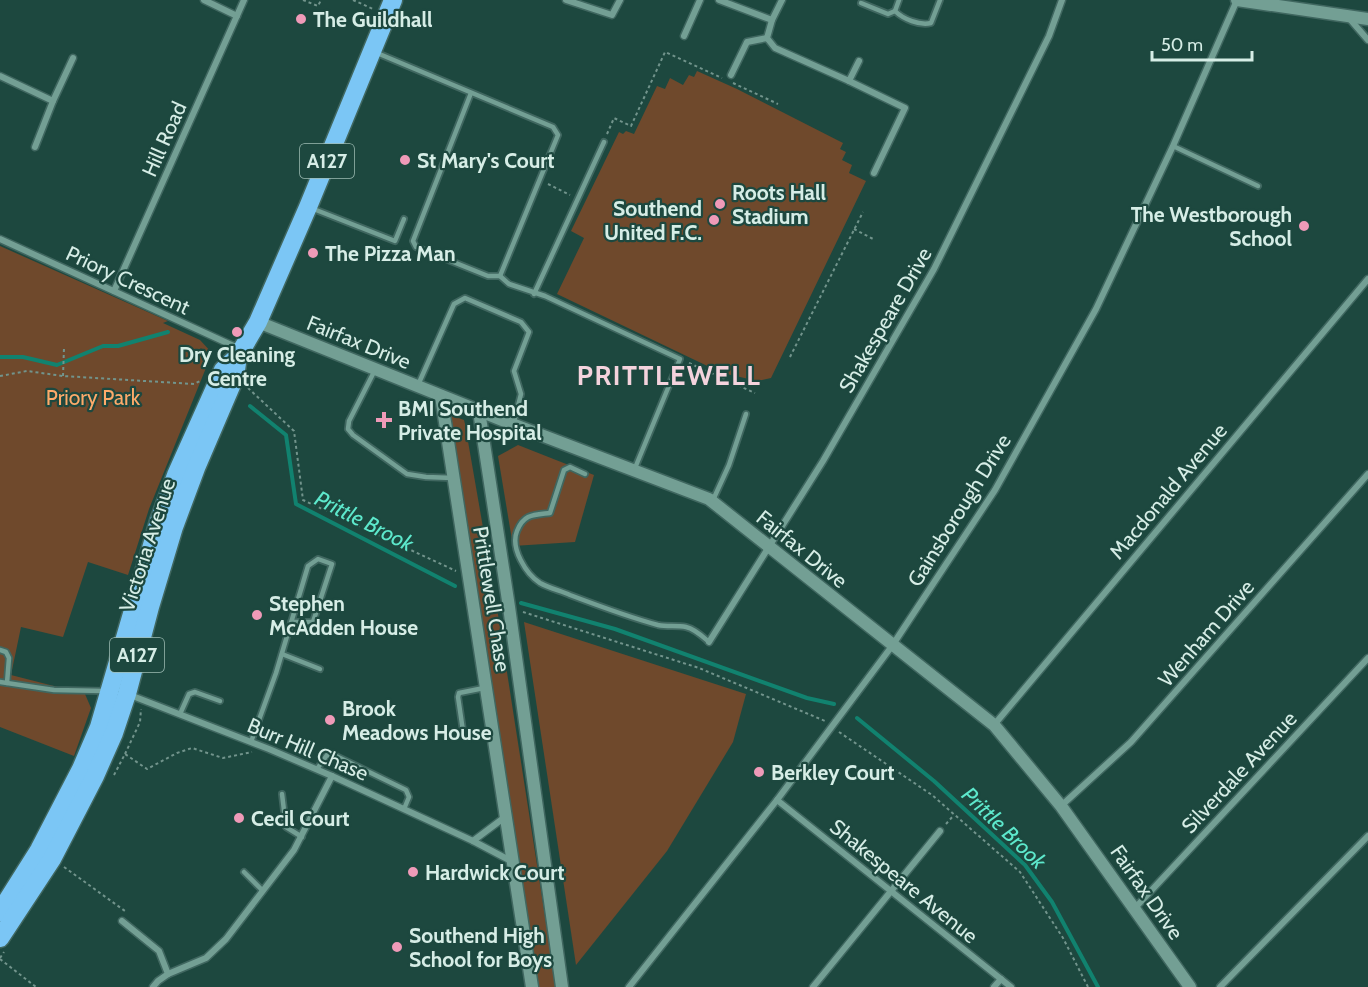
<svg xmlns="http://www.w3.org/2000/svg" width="1368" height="987" font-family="Cabin,sans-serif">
  <rect width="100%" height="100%" fill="#1d483f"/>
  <g fill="#6f492c">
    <polygon points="697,71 737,89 843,143 840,149 846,152 842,160 852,165 849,173 866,181 771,378 758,381 722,373 557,294 584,238 571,231 619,132 623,134 626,131 634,134 657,86 665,89 670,78 683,85 689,75 694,77"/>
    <polygon points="0,246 168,321 163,323 200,340 212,353 149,509 128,575 88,562 63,637 21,627 11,675 85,694 91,708 74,756 0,727"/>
    <polygon points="453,416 464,420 465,424 497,608 556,987 536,987 447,417"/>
    <polygon points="518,445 594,475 575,542 513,546 498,456"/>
    <polygon points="524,622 746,694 733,742 667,851 576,965"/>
  </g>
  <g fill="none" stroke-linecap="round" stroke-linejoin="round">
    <g stroke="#11826f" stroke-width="4">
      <polyline points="0,357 23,357 57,365 103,346 118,346 168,332"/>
      <polyline points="250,406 286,435 296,504 455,586"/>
      <polyline points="521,603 615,629 807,698 834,704"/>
      <polyline points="857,718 934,781 1025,865 1052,902 1098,987"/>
    </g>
    <g stroke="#406760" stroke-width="8">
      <g id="lane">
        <path d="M899,0L895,11C903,19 920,26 931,23L940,0"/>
        <polyline points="861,3 888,14 895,11"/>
        <polyline points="377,53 553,127 558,135 500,276 488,276 416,247 413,241 471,93"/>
        <polyline points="1173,146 1258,186"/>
        <polyline points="311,208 395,241 404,219"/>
        <polyline points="500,276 509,284 545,296 680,359 635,468"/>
        <polyline points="534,294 604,142"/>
        <polyline points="375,370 349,421 348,429 353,435 407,474 426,477 453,478"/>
        <polyline points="418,385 454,304 465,298 521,322 529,332 514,371 521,394 514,422"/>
        <path d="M585,474L570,467L564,470L550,513C533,515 524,514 517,531C510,548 526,574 540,583C549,588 561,591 570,595C599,606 628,617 658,625C667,627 677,625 686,627C695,629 702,636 709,642"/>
        <polyline points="713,500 729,465 746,414"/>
        <polyline points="0,650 6,652 9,658 7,683"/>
        <polyline points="282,654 320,669"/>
        <polyline points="0,682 54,690 105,691"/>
        <polyline points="484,688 459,693 458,697 463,731 470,736 493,734"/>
        <polyline points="180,714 189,694 195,692 220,701"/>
        <polyline points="251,742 276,673 308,566 318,559 332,564 313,622 291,622"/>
        <polyline points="317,769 327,755 336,756 406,790 409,797 404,809"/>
        <polyline points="282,794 286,827 302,837"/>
        <polyline points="244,872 263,891"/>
      </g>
    </g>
    <g stroke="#406760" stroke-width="9">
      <g id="street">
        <polyline points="204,0 237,16"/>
        <polyline points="566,0 612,15 620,0"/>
        <polyline points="719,0 772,20"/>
        <polyline points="782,0 772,20 767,38 775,48 849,81 859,61"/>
        <polyline points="1349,18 1368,40"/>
        <polyline points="684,36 700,0"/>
        <polyline points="731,75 747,42 767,38"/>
        <polyline points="0,76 53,101"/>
        <polyline points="849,81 905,108 874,173"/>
        <polyline points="35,147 53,101 73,58"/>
        <polyline points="0,239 238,348"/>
        <polyline points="114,291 244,0"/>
        <polyline points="709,642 823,461 934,269 1049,36 1062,0"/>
        <polyline points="130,695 269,749 332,776 473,841 511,861"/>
        <polyline points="994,725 1368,279"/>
        <polyline points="777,800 1011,987"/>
        <polyline points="1061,806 1131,742 1368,474"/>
        <polyline points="473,841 505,817"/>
        <polyline points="1135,908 1368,658"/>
        <polyline points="122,921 159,951 168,974 158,981 153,987"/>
        <polyline points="168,974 206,958 226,939 294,850 332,776"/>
        <polyline points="629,987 777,800 892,646 995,490 1096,309 1173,146 1237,0"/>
        <polyline points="813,987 940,831"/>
        <polyline points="994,987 1001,979"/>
        <polyline points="1220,987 1368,836"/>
      </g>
    </g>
    <g stroke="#406760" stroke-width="15">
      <g id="secondary">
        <polyline points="1237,0 1368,19"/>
        <polyline points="258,322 507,422 709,499 994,725 1061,806 1190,987"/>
        <polyline points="441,396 532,987"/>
        <polyline points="479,411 509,607 562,987"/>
      </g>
    </g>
    <g stroke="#406760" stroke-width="21">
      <g id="highway">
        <polyline points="0,912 39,850 81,769 99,727 159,521 176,475 223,370 238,356 258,322 308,207 393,0"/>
        <polyline points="0,938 52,859 95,776 114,733 127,694 150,607 174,527 196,468 235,377 238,356"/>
      </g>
    </g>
    <g stroke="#72948c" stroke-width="2" stroke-dasharray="3 3" stroke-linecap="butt">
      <polyline points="303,0 318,6 321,0"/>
      <polyline points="353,0 373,9"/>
      <polyline points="733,83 778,104"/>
      <polyline points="607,134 614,118 631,126 665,52 722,78"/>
      <polyline points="548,184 570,195"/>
      <polyline points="854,229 875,240"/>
      <polyline points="790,357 863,212"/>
      <polyline points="689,363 755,393"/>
      <polyline points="0,376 27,371 63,376 194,384 200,381"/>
      <polyline points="63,376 64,348"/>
      <polyline points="248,388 294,431 303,500 456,571"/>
      <polyline points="484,587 494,599"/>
      <polyline points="523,612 699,668 825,721"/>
      <polyline points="839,732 932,795 1020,872 1063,938 1088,987"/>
      <polyline points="125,754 140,722 141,709"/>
      <polyline points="114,775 125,754 147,769 177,753 192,748 223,758 252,752"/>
      <polyline points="946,824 954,815"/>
      <polyline points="64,867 125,911"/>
      <polyline points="0,958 4,952"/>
      <polyline points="0,959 36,987"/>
    </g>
    <use href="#lane" stroke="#739f94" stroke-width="4.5"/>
    <use href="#street" stroke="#739f94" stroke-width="6"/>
    <use href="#secondary" stroke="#739f94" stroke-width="12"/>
    <use href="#highway" stroke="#7bc6f5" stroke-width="18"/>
  </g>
  <g fill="#ef9ab8" stroke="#1d483f" stroke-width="2">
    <circle cx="301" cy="19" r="6"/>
    <circle cx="405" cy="160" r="6"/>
    <circle cx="720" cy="204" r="6"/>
    <circle cx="714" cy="220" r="6"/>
    <circle cx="1304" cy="226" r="6"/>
    <circle cx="313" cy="253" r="6"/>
    <circle cx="237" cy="332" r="6"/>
    <path d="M381 411h6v6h6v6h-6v6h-6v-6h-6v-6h6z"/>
    <circle cx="257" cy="615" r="6"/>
    <circle cx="330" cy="720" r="6"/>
    <circle cx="759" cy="772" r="6"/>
    <circle cx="239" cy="818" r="6"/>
    <circle cx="413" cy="872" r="6"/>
    <circle cx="397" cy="947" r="6"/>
  </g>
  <g text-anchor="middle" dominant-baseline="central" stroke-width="4.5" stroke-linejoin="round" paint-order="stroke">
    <g fill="#1d483f" stroke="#9ebcb4" stroke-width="1.5">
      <rect x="300" y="144" width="54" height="34" rx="4.5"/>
      <rect x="110" y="638" width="54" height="34" rx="4.5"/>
    </g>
    <g font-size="20" font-weight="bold" fill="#d6ede6">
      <text x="327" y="161">A127</text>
      <text x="137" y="655">A127</text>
    </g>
    <g font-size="21" font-weight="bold" fill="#d6ede6" stroke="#1d483f" text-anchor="start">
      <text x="313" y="19">The Guildhall</text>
      <text x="417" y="160">St Mary's Court</text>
      <text x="732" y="192">Roots Hall<tspan x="732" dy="24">Stadium</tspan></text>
      <text x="702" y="208" text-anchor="end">Southend<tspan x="702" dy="24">United F.C.</tspan></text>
      <text x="1292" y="214" text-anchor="end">The Westborough<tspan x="1292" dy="24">School</tspan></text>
      <text x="325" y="253">The Pizza Man</text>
      <text x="237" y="354" text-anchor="middle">Dry Cleaning<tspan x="237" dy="24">Centre</tspan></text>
      <text x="398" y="408">BMI Southend<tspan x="398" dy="24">Private Hospital</tspan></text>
      <text x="269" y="603">Stephen<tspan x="269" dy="24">McAdden House</tspan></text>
      <text x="342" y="708">Brook<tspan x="342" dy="24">Meadows House</tspan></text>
      <text x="771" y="772">Berkley Court</text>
      <text x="251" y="818">Cecil Court</text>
      <text x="425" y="872">Hardwick Court</text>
      <text x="409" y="935">Southend High<tspan x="409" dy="24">School for Boys</tspan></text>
    </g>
    <g font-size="21" fill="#d6ede6" stroke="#1d483f">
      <text transform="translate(164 139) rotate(-66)">Hill Road</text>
      <text transform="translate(128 280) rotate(25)">Priory Crescent</text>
      <text transform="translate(885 320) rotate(-60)">Shakespeare Drive</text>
      <text transform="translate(359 342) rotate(22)">Fairfax Drive</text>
      <text transform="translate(1168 491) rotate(-50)">Macdonald Avenue</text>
      <text transform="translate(959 510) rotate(-58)">Gainsborough Drive</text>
      <text transform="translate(147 545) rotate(-72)">Victoria Avenue</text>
      <text transform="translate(802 549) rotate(39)">Fairfax Drive</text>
      <text transform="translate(492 599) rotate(81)">Prittlewell Chase</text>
      <text transform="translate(1206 633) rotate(-49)">Wenham Drive</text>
      <text transform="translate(308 749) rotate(23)">Burr Hill Chase</text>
      <text transform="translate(1239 772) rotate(-47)">Silverdale Avenue</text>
      <text transform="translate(904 881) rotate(39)">Shakespeare Avenue</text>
      <text transform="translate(1147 892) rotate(55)">Fairfax Drive</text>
    </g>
    <g font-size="21" fill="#feaa6a" stroke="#1d483f">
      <text x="93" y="397">Priory Park</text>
    </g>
    <g font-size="22" font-style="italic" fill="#5de8cc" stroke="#1d483f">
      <text transform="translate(364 521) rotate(27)">Prittle Brook</text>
      <text transform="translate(1004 828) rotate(44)">Prittle Brook</text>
    </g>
    <g font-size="27" font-weight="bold" letter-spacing="1.5" fill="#f4d3dd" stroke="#1d483f">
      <text x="669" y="375">PRITTLEWELL</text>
    </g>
  </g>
  <path d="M1152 51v9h100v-9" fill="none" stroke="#d6ede6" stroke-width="3"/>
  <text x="1161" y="51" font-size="18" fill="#d6ede6" stroke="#1d483f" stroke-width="4.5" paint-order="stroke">50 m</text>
</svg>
